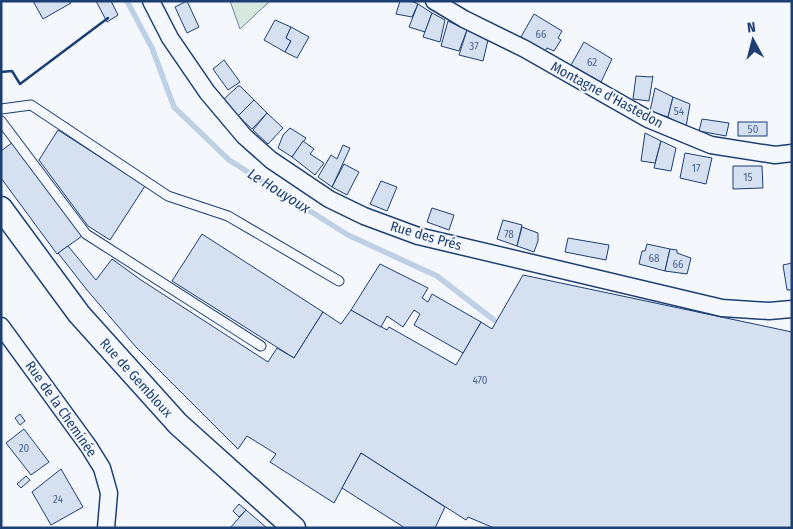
<svg xmlns="http://www.w3.org/2000/svg" width="793" height="529" font-family="'Fira Sans Condensed',sans-serif">
  <rect width="100%" height="100%" fill="#f4f7fb"/>
  <polygon fill="#d7e8df" stroke="#687fa3" points="230,1 270,1 240,29"/>
  <g fill="none" stroke-linecap="round" stroke-linejoin="round">
    <polyline stroke="#bed0e5" stroke-width="5.5" points="127,1 152,48 174,107 229,160 348,235 437,276 494,320"/>
  </g>
  <g fill="#d5e0f0" stroke="#1d3f73">
    <polygon points="33,1 70,1 71,3 43,19"/>
    <polygon points="96,1 111,1 118,15 107,22"/>
    <polygon points="187,1 199,27 187,33 175,7"/>
    <polygon points="400,1 411,1 418,4 412,17 396,14"/>
    <polygon points="418,4 432,13 425,32 409,27"/>
    <polygon points="432,13 445,20 440,42 423,37"/>
    <polygon points="534,14 562,31 558,38 561,40 554,51 547,48 545,51 521,37"/>
    <polygon points="275,20 291,27 286,38 291,41 285,52 264,40"/>
    <polygon points="448,21 467,30 459,51 441,46"/>
    <polygon points="291,27 309,37 297,58 285,52 291,41 286,38"/>
    <polygon points="467,30 488,40 483,61 459,55"/>
    <polygon points="584,42 612,59 601,82 571,65"/>
    <polygon points="224,60 240,82 228,90 213,69"/>
    <polygon points="636,76 651,77 653,76 649,101 633,99"/>
    <polygon points="238,86 240,86 254,100 238,116 223,100"/>
    <polygon points="655,88 673,97 668,117 650,111"/>
    <polygon points="673,97 690,104 686,127 668,117"/>
    <polygon points="254,100 267,113 252,129 238,116"/>
    <polygon points="267,113 283,128 268,144 253,130"/>
    <polygon points="702,119 729,123 726,136 699,131"/>
    <rect x="738" y="122" width="29" height="14"/>
    <polygon points="290,128 306,138 292,157 278,148 283,135"/>
    <polygon points="58,130 145,186 110,240 88,226 39,160"/>
    <polygon points="645,133 661,141 655,163 641,161"/>
    <polygon points="303,141 314,149 310,154 324,163 315,175 292,157"/>
    <polygon points="661,141 676,148 671,171 654,168"/>
    <polygon points="13,142 82,236 57,254 1,178 1,151"/>
    <polygon points="343,145 350,148 332,187 318,177 331,155 337,159"/>
    <polygon points="685,153 712,158 706,184 680,178"/>
    <polygon points="344,164 359,172 347,195 332,187"/>
    <polygon points="733,166 762,166 763,188 733,189"/>
    <polygon points="381,181 397,187 387,211 370,204"/>
    <polygon points="432,208 454,215 449,230 427,222"/>
    <polygon points="503,220 522,225 517,246 497,239"/>
    <polygon points="522,227 538,233 538,241 534,252 517,246"/>
    <polygon points="202,234 323,312 294,358 172,281"/>
    <polygon points="568,238 609,245 606,260 565,252"/>
    <polygon points="647,244 670,249 665,271 639,264 642,251 645,251"/>
    <polygon points="68,246 96,280 112,259 141,280 268,362 277,348 294,358 323,312 341,324 351,310 387,330 389,327 456,365 481,322 492,329 523,275 792,332 792,528 494,528 468,517 466,520 361,453 334,503 270,462 276,454 247,436 238,449 135,346 87,290 58,253"/>
    <polygon points="670,249 677,250 677,253 691,258 687,274 665,271"/>
    <polygon points="792,263 792,290 787,290 783,265"/>
    <polygon points="380,264 428,288 422,298 428,302 432,294 481,322 463,353 414,325 420,314 414,310 403,327 387,316 381,327 351,310"/>
    <polygon points="20,414 25,421 20,425 15,418"/>
    <polygon points="24,429 49,462 31,475 6,443"/>
    <polygon points="361,453 445,507 435,528 405,528 342,488"/>
    <polygon points="61,469 83,507 51,525 32,492"/>
    <polygon points="26,476 30,480 21,488 17,484"/>
    <polygon points="239,504 246,510 239,517 233,511"/>
    <polygon points="246,510 267,528 230,528"/>
  </g>
  <g fill="none" stroke-linecap="round" stroke-linejoin="round">
    <g stroke="#1d3f73" stroke-width="11">
      <g id="service">
        <polyline points="1,109 31,105 168,196 228,216 339,281"/>
        <polyline points="1,121 86,234 261,346"/>
      </g>
    </g>
    <g stroke="#1d3f73" stroke-width="19">
      <g id="minor">
        <polyline points="151,1 170,38 207,92 244,136 271,160 329,199 364,216 418,236 722,308 769,311 792,309"/>
        <polyline points="434,1 464,19 525,49 648,119 711,145 775,155 792,153"/>
        <polyline points="1,326 89,447 102,468 109,493 106,528"/>
      </g>
    </g>
    <g stroke="#1d3f73" stroke-width="25">
      <polyline id="secondary" points="1,208 79,314 178,424 294,528"/>
    </g>
    <use href="#service" stroke="#f4f7fb" stroke-width="9"/>
    <use href="#minor" stroke="#f4f7fb" stroke-width="16"/>
    <use href="#secondary" stroke="#f4f7fb" stroke-width="22"/>
    <polyline stroke="#1d3f73" stroke-width="2.5" points="1,72 12,71 20,84 108,18"/>
  </g>
  <g text-anchor="middle" dominant-baseline="central" stroke-width="4" stroke-linejoin="round" paint-order="stroke">
    <g font-size="11" fill="#4b6792">
      <text x="541" y="34">66</text>
      <text x="474" y="46">37</text>
      <text x="592" y="62">62</text>
      <text x="679" y="111">54</text>
      <text x="753" y="129">50</text>
      <text x="696" y="168">17</text>
      <text x="748" y="177">15</text>
      <text x="509" y="234">78</text>
      <text x="654" y="258">68</text>
      <text x="678" y="264">66</text>
      <text x="480" y="380">470</text>
      <text x="24" y="448">20</text>
      <text x="58" y="499">24</text>
    </g>
    <g font-size="14" fill="#1d3f73" stroke="#f4f7fb">
      <text transform="translate(607 95) rotate(28)">Montagne d'Hastedon</text>
      <text transform="translate(426 236) rotate(16)">Rue des Prés</text>
      <text transform="translate(136 378) rotate(48)">Rue de Gembloux</text>
      <text transform="translate(61 409) rotate(55)">Rue de la Cheminée</text>
    </g>
    <g font-size="15" font-style="italic" fill="#1d3f73" stroke="#f4f7fb">
      <text transform="translate(279 191) rotate(32)">Le Houyoux</text>
    </g>
  </g>
  <rect width="793" height="529" fill="none" stroke="#1d3f73" stroke-width="5"/>
  <g transform="translate(753 40) rotate(353)" stroke="#f4f7fb" stroke-width="4" paint-order="stroke">
  <path d="M0-4L9 19L0 12L-9 19Z" fill="#1d3f73"/>
  <text y="-8" font-size="14" font-weight="bold" text-anchor="middle" fill="#1d3f73">N</text>
  </g>
</svg>
